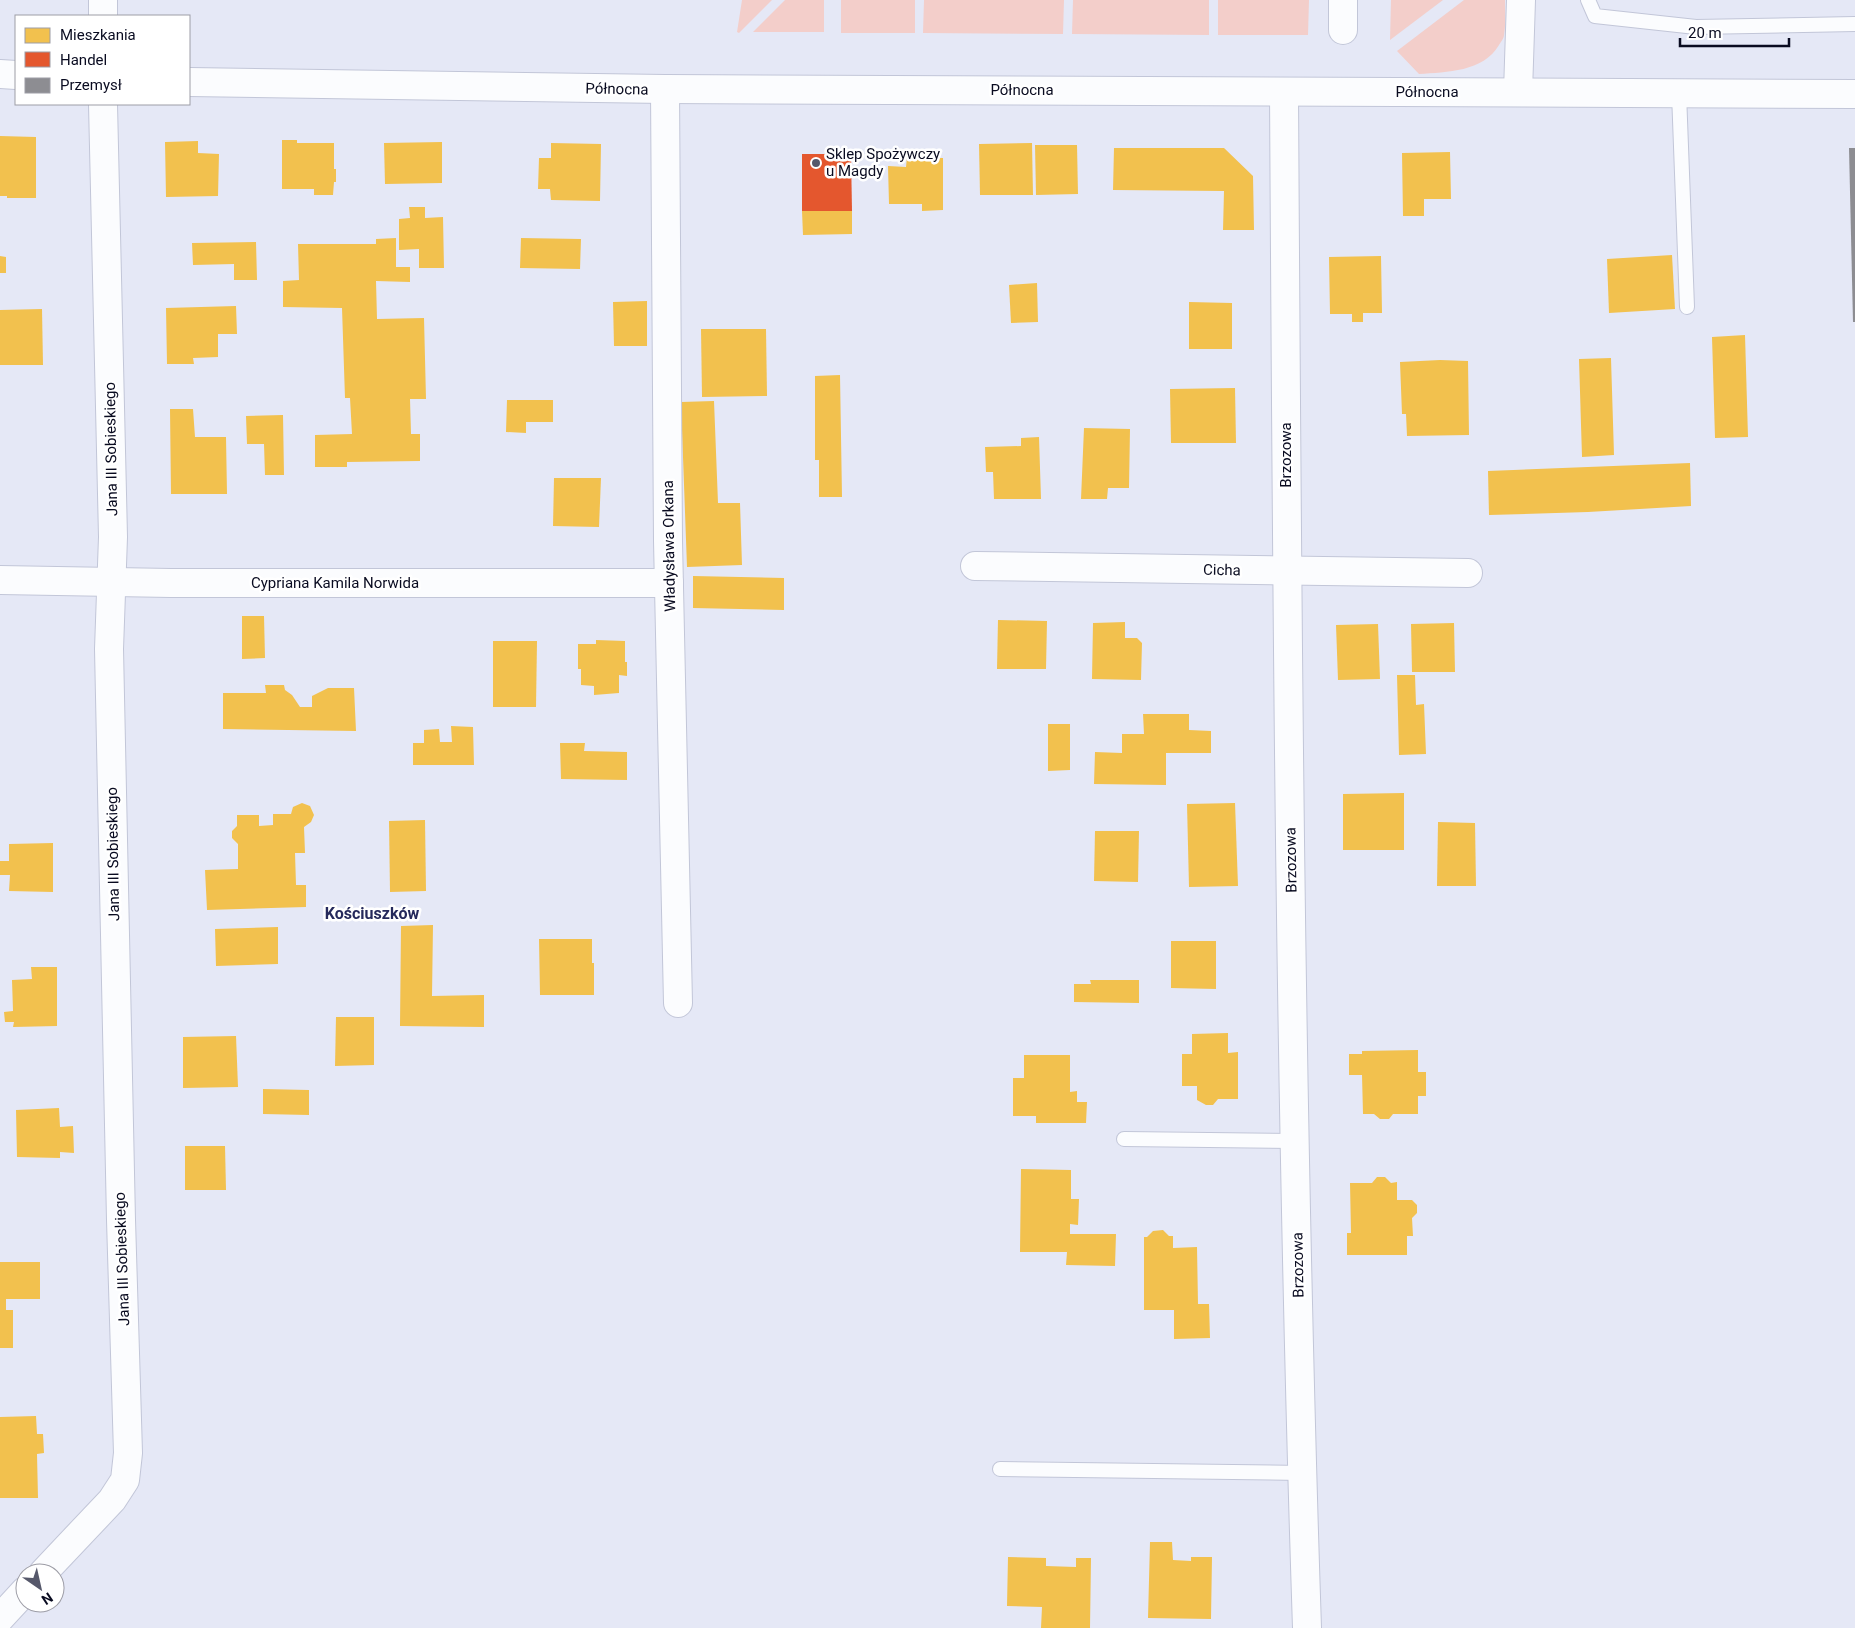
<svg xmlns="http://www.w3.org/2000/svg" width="1855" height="1628" font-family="Roboto,sans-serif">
  <rect width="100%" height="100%" fill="#e5e8f6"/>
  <g fill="#f3ceca">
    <polygon points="742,0 772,0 739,33 737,32"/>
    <polygon points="785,0 824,0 824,32 753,32"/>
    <rect x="841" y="0" width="74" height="33"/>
    <polygon points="924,0 1064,0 1063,34 923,33"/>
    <polygon points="1073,0 1209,0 1209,35 1072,34"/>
    <polygon points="1218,0 1309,0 1308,35 1218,35"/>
    <polygon points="1391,0 1443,0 1390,40"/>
    <path d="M1464,0H1505C1505,11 1506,24 1504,35C1504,38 1501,42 1499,45C1483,72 1447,72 1419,74L1397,51Z"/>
  </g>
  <g fill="#f2c14e">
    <polygon points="0,136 36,137 36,198 7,198 7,196 0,196"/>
    <polygon points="282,140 297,140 297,143 334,143 334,169 336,169 336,182 334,182 333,195 314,195 314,189 282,189"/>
    <polygon points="198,141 198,153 219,154 218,196 166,197 165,142"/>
    <polygon points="442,142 442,183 385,184 384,143"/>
    <polygon points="551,143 601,144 600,201 551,200 550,189 538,189 539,158 551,158"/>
    <polygon points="1032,143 1033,195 980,195 979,144"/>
    <polygon points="1035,145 1077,145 1078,194 1036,195"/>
    <polygon points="1114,148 1224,148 1253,176 1254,230 1223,230 1224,191 1113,190"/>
    <polygon points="1450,152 1451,199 1424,199 1424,216 1403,216 1402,153"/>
    <polygon points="907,157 943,158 943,210 922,211 922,204 889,204 888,166 906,167"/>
    <polygon points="409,207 425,207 425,218 443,217 444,268 419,268 419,249 399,250 399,219 410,218"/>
    <polygon points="802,211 852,211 852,234 803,235"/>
    <polygon points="396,238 396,267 410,267 410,282 376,281 377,319 424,318 426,399 410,399 411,434 420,434 420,461 347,462 347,467 315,467 315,435 352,434 350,398 345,398 342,308 283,307 283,281 299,280 298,244 376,244 376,239"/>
    <polygon points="521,238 581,239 580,269 520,268"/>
    <polygon points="256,242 257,280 234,280 234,264 193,265 192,243"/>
    <polygon points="1672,255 1675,309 1609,313 1607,259"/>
    <polygon points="0,256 6,257 6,273 0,273"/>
    <polygon points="1381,256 1382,313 1363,313 1363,322 1352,322 1352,314 1330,314 1329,257"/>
    <polygon points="1037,283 1038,322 1011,323 1009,285"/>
    <polygon points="647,301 647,346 614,346 613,302"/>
    <polygon points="1189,302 1232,303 1232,349 1189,349"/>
    <polygon points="236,306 237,334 218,334 218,357 193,358 194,364 167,364 166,308"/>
    <polygon points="42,309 43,365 0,365 0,310"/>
    <polygon points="701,329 766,329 767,396 702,397"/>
    <polygon points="1745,335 1748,437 1715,438 1712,337"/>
    <polygon points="1611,358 1614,455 1582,457 1579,359"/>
    <polygon points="1440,360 1468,361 1469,435 1407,436 1406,414 1402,414 1400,362"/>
    <polygon points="840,375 842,497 819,497 819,460 815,460 815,376"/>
    <polygon points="1235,388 1236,443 1171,443 1170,389"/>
    <polygon points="507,400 553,400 553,422 526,422 526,433 506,432"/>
    <polygon points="714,401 718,503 740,503 742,565 687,567 681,402"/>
    <polygon points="170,409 193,409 195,437 226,437 227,494 171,494"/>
    <polygon points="283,415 284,475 265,475 264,444 247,444 246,416"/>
    <polygon points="1084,428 1130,429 1129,488 1108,488 1107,499 1081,499"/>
    <polygon points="1039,437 1041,499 994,499 993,472 986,472 985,447 1021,446 1021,438"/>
    <polygon points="1690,463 1691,506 1588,512 1489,515 1488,471"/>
    <polygon points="554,478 601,478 599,527 553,526"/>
    <polygon points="693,576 784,578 784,610 693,608"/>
    <polygon points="242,616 264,616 265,658 242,659"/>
    <polygon points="998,620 1047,621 1046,669 997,669"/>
    <polygon points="1125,622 1125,638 1137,638 1142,643 1141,680 1092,679 1093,623"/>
    <polygon points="1454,623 1455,672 1412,672 1411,624"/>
    <polygon points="1378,624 1380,679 1338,680 1336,625"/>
    <polygon points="596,640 625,641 625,662 627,662 627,676 619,675 619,693 594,695 594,686 581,685 581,669 578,669 578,644 596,644"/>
    <polygon points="493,641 537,641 536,707 493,707"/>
    <polygon points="1397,675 1415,675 1416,705 1424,704 1426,754 1399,755"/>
    <polygon points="265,685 284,685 285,690 292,695 300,707 312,707 312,696 328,688 354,688 356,731 223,729 223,693 266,693"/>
    <polygon points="1143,714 1189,714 1189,730 1211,731 1211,753 1166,753 1166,785 1094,784 1095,752 1122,753 1122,734 1144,734"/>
    <polygon points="1048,724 1070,724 1070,770 1048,771"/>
    <polygon points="451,726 473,727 474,765 413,765 413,743 424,743 424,730 439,729 440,742 452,742"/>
    <polygon points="560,743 585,743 584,751 627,752 627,780 561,779"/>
    <polygon points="1404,793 1404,850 1343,850 1343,794"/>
    <polygon points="302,803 310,806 314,815 311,822 304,827 305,853 295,853 296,885 306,885 306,907 207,910 205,870 238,869 238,844 232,838 232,831 237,826 237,815 259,815 259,826 273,825 273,814 291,814 293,807"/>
    <polygon points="1235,803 1238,886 1189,887 1187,804"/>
    <polygon points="425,820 426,891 390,892 389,821"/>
    <polygon points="1438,822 1475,823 1476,886 1437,886"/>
    <polygon points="1095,831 1139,831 1138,882 1094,881"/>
    <polygon points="53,843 53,892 9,891 10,875 0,875 0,861 9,861 9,844"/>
    <polygon points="433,925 432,996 484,995 484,1027 400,1026 401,926"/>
    <polygon points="278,927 278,964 216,966 215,929"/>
    <polygon points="539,939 592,939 592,963 594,963 594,995 540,995"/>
    <polygon points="1171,941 1216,941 1216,989 1171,988"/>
    <polygon points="31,967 57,967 57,1026 13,1027 14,1022 5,1022 4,1012 13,1011 12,980 32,979"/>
    <polygon points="1090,980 1139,980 1139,1003 1074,1002 1074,984 1091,984"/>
    <polygon points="336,1017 374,1017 374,1065 335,1066"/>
    <polygon points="1228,1033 1228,1053 1238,1052 1238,1099 1218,1099 1213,1105 1206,1105 1197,1100 1197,1086 1182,1086 1182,1054 1192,1054 1192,1034"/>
    <polygon points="236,1036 238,1087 183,1088 183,1037"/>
    <polygon points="1418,1050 1418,1072 1426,1072 1426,1096 1418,1096 1418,1114 1393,1114 1389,1119 1380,1119 1374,1114 1363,1114 1362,1075 1349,1075 1349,1054 1362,1054 1362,1051"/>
    <polygon points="1024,1055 1070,1055 1070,1092 1077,1091 1077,1102 1087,1102 1086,1123 1036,1123 1036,1116 1013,1116 1013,1078 1024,1078"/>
    <polygon points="263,1089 309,1090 309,1115 263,1114"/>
    <polygon points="59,1108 60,1127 73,1126 74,1153 60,1152 60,1158 17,1157 16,1110"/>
    <polygon points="185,1146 225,1146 226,1190 185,1190"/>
    <polygon points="1021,1169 1071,1170 1071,1199 1079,1199 1078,1225 1070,1224 1070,1234 1116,1234 1115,1266 1066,1265 1067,1252 1020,1252"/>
    <polygon points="1377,1177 1385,1177 1391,1183 1397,1182 1397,1200 1412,1200 1417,1205 1417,1213 1412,1218 1413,1236 1407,1236 1407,1255 1347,1255 1347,1233 1351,1233 1350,1183 1372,1183"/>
    <polygon points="1163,1230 1169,1236 1173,1236 1173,1248 1197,1247 1198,1304 1209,1304 1210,1338 1174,1339 1174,1310 1144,1310 1144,1237 1147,1237 1153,1231"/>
    <polygon points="0,1262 40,1262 40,1299 6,1299 6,1310 13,1310 13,1348 0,1348"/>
    <polygon points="36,1416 37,1434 43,1434 44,1453 37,1454 38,1498 0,1498 0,1417"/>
    <polygon points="1150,1542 1172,1542 1173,1560 1191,1561 1191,1557 1212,1557 1211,1619 1148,1618"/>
    <polygon points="1008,1557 1046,1558 1046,1566 1076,1567 1076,1558 1091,1558 1090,1628 1041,1628 1042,1607 1007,1606"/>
  </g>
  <polygon fill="#e4572e" points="802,154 851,154 852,211 802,211"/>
  <polygon fill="#8d8d92" points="1849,148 1855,148 1855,322 1853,322"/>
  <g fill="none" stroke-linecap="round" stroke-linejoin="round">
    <g stroke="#c2c6d8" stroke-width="16">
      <g id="lane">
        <polyline points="1588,0 1595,16 1696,27 1855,24"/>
        <polyline points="1679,93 1687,307"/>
        <polyline points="1124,1139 1295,1141"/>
        <polyline points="1000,1469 1302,1473"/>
      </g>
    </g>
    <g stroke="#c2c6d8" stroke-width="30">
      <g id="street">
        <polyline points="103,16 103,0"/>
        <polyline points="1343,30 1343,0"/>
        <polyline points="665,89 668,541 678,1003"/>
        <path d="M1284,92C1287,604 1290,1116 1307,1628"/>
        <polyline points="1518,92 1521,0"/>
        <polyline points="975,566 1468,573"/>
        <polyline points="0,580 171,583 669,583"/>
        <polyline points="43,1573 112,1500 125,1480 128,1453 121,1220 109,649 113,537 103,104"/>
        <polyline points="0,1618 25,1591"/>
      </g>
    </g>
    <g stroke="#c2c6d8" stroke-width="30">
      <g id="secondary">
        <polyline points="0,74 16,75"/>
        <polyline points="189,82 665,89 1855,94"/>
      </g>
    </g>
    <use href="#lane" stroke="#fbfcfe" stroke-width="14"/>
    <use href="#street" stroke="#fbfcfe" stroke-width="28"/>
    <use href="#secondary" stroke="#fbfcfe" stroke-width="28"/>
  </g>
  <circle fill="#56586b" stroke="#fff" stroke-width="2" cx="816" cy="163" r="5"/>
  <g text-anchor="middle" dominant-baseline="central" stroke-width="5" stroke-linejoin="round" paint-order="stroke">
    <g font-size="15" fill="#090b20" stroke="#fff">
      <text transform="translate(617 89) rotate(1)">Północna</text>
      <text x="1022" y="90">Północna</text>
      <text x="1427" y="92">Północna</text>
      <text transform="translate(111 449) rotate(-91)">Jana III Sobieskiego</text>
      <text transform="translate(1286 455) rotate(-90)">Brzozowa</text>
      <text transform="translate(669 546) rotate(-91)">Władysława Orkana</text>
      <text transform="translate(1222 570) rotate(1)">Cicha</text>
      <text x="335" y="583">Cypriana Kamila Norwida</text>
      <text transform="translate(113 854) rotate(-91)">Jana III Sobieskiego</text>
      <text transform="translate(1291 860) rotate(-91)">Brzozowa</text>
      <text transform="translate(122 1259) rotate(-92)">Jana III Sobieskiego</text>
      <text transform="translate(1298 1265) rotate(-91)">Brzozowa</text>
    </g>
    <g font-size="15" fill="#090b20" stroke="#fff" text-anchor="start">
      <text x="826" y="154">Sklep Spożywczy<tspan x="826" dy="17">u Magdy</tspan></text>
    </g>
    <g font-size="16" font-weight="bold" fill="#25295b" stroke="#fff">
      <text x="372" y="913">Kościuszków</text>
    </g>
  </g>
  <rect x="15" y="15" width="175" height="90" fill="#ffffff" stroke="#9d9da6"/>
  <rect x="25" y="28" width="25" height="15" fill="#f2c14e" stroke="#9d9da6"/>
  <text x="60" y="40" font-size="15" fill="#090b20">Mieszkania</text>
  <rect x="25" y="52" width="25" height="15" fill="#e4572e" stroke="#9d9da6"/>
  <text x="60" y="65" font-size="15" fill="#090b20">Handel</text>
  <rect x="25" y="78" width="25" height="15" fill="#8d8d92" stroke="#9d9da6"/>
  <text x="60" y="90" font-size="15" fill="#090b20">Przemysł</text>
  <g transform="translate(40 1588) rotate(146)"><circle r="24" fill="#ffffff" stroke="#9d9da6"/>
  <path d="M0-4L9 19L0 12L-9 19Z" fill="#56586b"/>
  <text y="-8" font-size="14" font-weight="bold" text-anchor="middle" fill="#090b20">N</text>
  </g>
  <path d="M1680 38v8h109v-8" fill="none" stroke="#090b20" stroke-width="2.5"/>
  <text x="1688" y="38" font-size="15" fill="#090b20" stroke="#ffffff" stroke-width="4" paint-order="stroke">20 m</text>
</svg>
